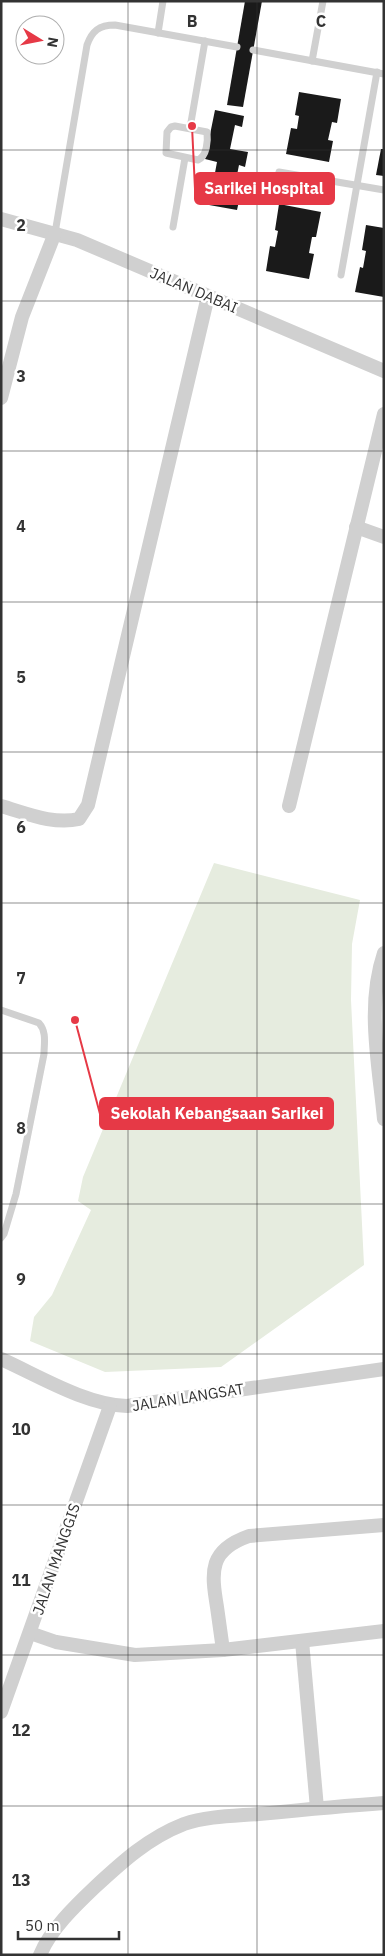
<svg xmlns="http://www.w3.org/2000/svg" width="385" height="1956" font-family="'IBM Plex Sans',sans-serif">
  <rect width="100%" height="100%" fill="#fff"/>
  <polygon fill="#e6ecdf" points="214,863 360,900 352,944 351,1000 364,1265 221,1367 105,1372 30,1341 34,1317 52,1295 91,1210 78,1201 83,1177"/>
  <g fill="#1a1a1a">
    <polygon points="245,1 262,1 243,107 227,105"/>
    <polygon points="299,92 341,99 337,123 332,122 328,140 333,141 329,162 286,154 291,128 297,129 299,116 295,115"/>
    <polygon points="215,110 244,116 242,127 235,125 230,149 248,152 245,167 239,165 232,200 239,201 237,210 209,205 217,162 205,159"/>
    <polygon points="381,149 384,149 384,176 376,175"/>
    <polygon points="279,204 321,212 316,237 312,237 309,253 314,254 309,279 266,271 270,246 275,247 278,231 275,230"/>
    <polygon points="366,225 384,228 384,297 355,292 360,267 363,268 366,251 362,250"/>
  </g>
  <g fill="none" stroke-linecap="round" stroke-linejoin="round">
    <g stroke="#d0d0d0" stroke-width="7">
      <polyline points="158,33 163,1"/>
      <polyline points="253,50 384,74"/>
      <polyline points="312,61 323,1"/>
      <path d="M175,126L207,132C208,141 207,156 198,160L166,153L167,132L171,127Z"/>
      <polyline points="190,128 205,41"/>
      <polyline points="279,172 384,190"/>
      <polyline points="173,227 185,158"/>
      <path d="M55,233L87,45C92,31 99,25 115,25L237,47"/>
      <polyline points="341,275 377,72"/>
      <path d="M1,1010L39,1023C47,1032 44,1044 44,1054L16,1194L4,1234L1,1238"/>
    </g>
    <g stroke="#d0d0d0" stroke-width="14">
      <polyline points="1,219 77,240 384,371"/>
      <polyline points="1,398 22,317 55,233"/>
      <polyline points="356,527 384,537"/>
      <path d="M1,806C26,813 53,825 79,819L88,805L208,296"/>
      <polyline points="289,806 384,414"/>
      <path d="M384,953C366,1006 379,1065 384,1119"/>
      <path d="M1,1359C39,1376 86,1405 127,1406L384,1369"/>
      <polyline points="30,1633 56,1642 135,1655 223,1650 384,1631"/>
      <polyline points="302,1641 317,1808"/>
      <path d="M223,1650C221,1635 219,1621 217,1607C211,1571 209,1550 249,1536L384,1525"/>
      <polyline points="1,1712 110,1406"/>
      <path d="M40,1955C50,1930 75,1906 95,1887C122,1862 148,1838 184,1824C207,1816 234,1816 259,1814C300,1810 342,1806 384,1803"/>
    </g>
  </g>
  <path fill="none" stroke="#333" stroke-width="1" stroke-opacity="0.55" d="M128,1V1955M257,1V1955M1,150H384M1,301H384M1,451H384M1,602H384M1,752H384M1,903H384M1,1053H384M1,1204H384M1,1354H384M1,1505H384M1,1655H384M1,1806H384"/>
  <g text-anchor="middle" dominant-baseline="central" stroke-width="5" stroke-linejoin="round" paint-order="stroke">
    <g font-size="15" fill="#333" stroke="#fff">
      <text transform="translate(194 290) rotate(23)">JALAN DABAI</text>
      <text transform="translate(188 1397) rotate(-9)">JALAN LANGSAT</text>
      <text transform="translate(56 1559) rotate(-71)">JALAN MANGGIS</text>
    </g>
  </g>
  <g font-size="16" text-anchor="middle" font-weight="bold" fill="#333" stroke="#fff" stroke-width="5" stroke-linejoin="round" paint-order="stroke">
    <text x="192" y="27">B</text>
    <text x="321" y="27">C</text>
    <text x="21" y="231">2</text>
    <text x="21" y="382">3</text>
    <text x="21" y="532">4</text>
    <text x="21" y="683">5</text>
    <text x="21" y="833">6</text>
    <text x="21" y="984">7</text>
    <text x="21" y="1134">8</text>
    <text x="21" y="1285">9</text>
    <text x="21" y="1435">10</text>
    <text x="21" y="1586">11</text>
    <text x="21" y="1736">12</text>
    <text x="21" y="1886">13</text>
  </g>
  <path fill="none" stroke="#e63946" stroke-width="2" d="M192 126L195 189M75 1020L100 1114"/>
  <g fill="#e63946" stroke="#fff" stroke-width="2">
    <circle cx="192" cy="126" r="5"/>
    <circle cx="75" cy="1020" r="5"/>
  </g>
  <g fill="#e63946" stroke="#e63946" stroke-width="2">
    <rect x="195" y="173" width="139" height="31" rx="5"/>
    <rect x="100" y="1098" width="233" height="31" rx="5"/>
  </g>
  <g font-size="16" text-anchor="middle" font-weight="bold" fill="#fff">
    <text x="264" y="194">Sarikei Hospital</text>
    <text x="217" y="1119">Sekolah Kebangsaan Sarikei</text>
  </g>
  <rect width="385" height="1956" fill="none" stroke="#333333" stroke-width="5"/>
  <g transform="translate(40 40) rotate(100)"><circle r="24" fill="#ffffff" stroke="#adadad"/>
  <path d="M0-4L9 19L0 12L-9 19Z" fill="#e63946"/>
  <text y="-8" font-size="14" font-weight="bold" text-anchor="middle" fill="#333333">N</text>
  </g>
  <path d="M18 1931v8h101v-8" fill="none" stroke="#333333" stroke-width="2.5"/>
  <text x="25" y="1931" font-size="15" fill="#333333" stroke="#ffffff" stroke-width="4" paint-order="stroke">50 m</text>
</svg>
